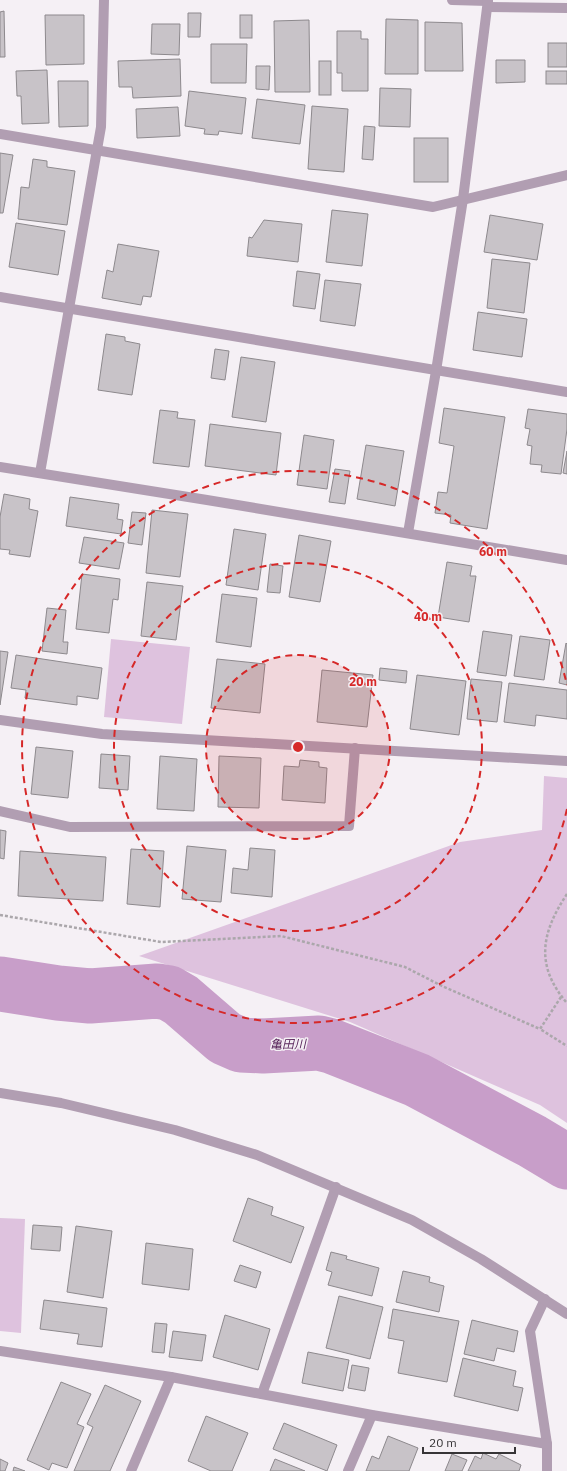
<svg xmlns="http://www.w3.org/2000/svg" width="567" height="1471" font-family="'IBM Plex Sans','Noto Sans JP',sans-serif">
  <rect width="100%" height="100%" fill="#f5f0f5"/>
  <g fill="#dec2de">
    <polygon points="111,639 190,647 182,724 104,717"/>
    <polygon points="544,776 567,778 567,1123 540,1105 350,1022 139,956 460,842 542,830"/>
    <polygon points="0,1218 25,1219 21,1333 0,1331"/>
  </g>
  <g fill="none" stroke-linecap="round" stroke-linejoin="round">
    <polyline stroke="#c89ec9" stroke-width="55" points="0,984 58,993 90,996 157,991 169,993 181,1000 225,1038 241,1045 263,1046 319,1043 331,1046 417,1080 532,1141 567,1162"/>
  </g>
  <g fill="#c8c3c8" stroke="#8d898d">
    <polygon points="4,11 5,57 0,57 0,12"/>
    <polygon points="188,13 201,13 200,37 188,37"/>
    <polygon points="45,15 84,15 84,64 46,65"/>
    <rect x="240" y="15" width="12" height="23"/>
    <polygon points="386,19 418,20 418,74 385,74"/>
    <polygon points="309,20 310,92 275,92 274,21"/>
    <polygon points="425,22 462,23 463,71 425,71"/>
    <polygon points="152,24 180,24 179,55 151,54"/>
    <polygon points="337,31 361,31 361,39 368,39 368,91 342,91 342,73 337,73"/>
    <rect x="548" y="43" width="19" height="24"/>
    <polygon points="211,44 247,44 246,83 211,83"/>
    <polygon points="180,59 181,96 133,98 132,87 119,87 118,61"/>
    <polygon points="496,60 525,60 525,82 496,83"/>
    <rect x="319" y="61" width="12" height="34"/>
    <polygon points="256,66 270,66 269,90 256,89"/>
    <polygon points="47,70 49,123 22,124 21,96 17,96 16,71"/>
    <rect x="546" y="71" width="21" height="13"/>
    <polygon points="58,81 88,81 88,126 59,127"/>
    <polygon points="380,88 411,89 410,127 379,126"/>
    <polygon points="189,91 246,98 242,134 219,131 218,135 204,134 205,129 185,126"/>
    <polygon points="257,99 305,105 300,144 252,138"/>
    <polygon points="312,106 348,109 344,172 308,169"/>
    <polygon points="178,107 180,136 137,138 136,109"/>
    <polygon points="364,126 375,127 373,160 362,159"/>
    <rect x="414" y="138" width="34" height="44"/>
    <polygon points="0,153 13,155 3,213 0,213"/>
    <polygon points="33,159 47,161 47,167 75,171 67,225 18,219 21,187 29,188"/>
    <polygon points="332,210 368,214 362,266 326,262"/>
    <polygon points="490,215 543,224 537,260 484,252"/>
    <polygon points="264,220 302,224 298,262 247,256 249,237 252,238"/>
    <polygon points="16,223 65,231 58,275 9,267"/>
    <polygon points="118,244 159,251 151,297 143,296 141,305 102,298 107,270 113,272"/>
    <polygon points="492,259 530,263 524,313 487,308"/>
    <polygon points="297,271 320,274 315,309 293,306"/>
    <polygon points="325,280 361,284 355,326 320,321"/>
    <polygon points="478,312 527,319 522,357 473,350"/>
    <polygon points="106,334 125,337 125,341 140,344 132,395 98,390"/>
    <polygon points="215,349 229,351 225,380 211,378"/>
    <polygon points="241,357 275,362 266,422 232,417"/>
    <polygon points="444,408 505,417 487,529 450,523 451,515 435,513 438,492 447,493 454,446 439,443"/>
    <polygon points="528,409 567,414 567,429 561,474 541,472 542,465 530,464 532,446 527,445 530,429 525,428"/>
    <polygon points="160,410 178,412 177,418 195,420 189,467 153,463"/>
    <polygon points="210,424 281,433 276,475 205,466"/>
    <polygon points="304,435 334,440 327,489 297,485"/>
    <polygon points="366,445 404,451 395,506 357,499"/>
    <polygon points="567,451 567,474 563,473"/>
    <polygon points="335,469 350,471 345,504 329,502"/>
    <polygon points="4,494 30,499 29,509 38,511 30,557 9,554 10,550 0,549 0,517"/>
    <polygon points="70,497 119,504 117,519 123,520 121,534 66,526"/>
    <polygon points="152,510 188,514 180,577 146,573"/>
    <polygon points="132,512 146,513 142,545 128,543"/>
    <polygon points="234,529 266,534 258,590 226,585"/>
    <polygon points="299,535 331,541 320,602 289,597"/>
    <polygon points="84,537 124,543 119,569 79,563"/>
    <polygon points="447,562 472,566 470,576 476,576 469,622 438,617"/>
    <polygon points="270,564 283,566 280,593 267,592"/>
    <polygon points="82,574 120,579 118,600 113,599 109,633 76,629"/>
    <polygon points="147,582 183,586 176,640 141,636"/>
    <polygon points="222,594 257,598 251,647 216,642"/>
    <polygon points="47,608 66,610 63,642 68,642 67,654 42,651"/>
    <polygon points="483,631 512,635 506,676 477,672"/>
    <polygon points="520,636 550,640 544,680 514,676"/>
    <polygon points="566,643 567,644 567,685 559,683"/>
    <polygon points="0,651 8,652 0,705"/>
    <polygon points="16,655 102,668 98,699 77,696 77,705 25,698 26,690 11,688"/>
    <polygon points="217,659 265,664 260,713 211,708"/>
    <polygon points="380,668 407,671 406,683 379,680"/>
    <polygon points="322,670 373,675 367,727 317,722"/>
    <polygon points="417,675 466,681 459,735 410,729"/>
    <polygon points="471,679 502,682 497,722 467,719"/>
    <polygon points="509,683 567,690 567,719 536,715 535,726 504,722"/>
    <polygon points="36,747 73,751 68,798 31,794"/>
    <polygon points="101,754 130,756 128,790 99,788"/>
    <polygon points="160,756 197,759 194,811 157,809"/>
    <polygon points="219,756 261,758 259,808 218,807"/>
    <polygon points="300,760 319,762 319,767 327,768 325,803 282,800 284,766 299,767"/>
    <polygon points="0,830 6,831 4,859 0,858"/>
    <polygon points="187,846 226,850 221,902 182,899"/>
    <polygon points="250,848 275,850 272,897 231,893 233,868 248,870"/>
    <polygon points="131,849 164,851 160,907 127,904"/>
    <polygon points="20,851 106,857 103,901 18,896"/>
    <polygon points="248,1198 273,1207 271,1215 304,1227 291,1263 233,1241"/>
    <polygon points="33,1225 62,1227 60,1251 31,1249"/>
    <polygon points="76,1226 112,1231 103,1298 67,1292"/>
    <polygon points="146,1243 193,1249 189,1290 142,1284"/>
    <polygon points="331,1252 347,1256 346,1259 379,1268 372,1296 328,1285 332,1272 326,1270"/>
    <polygon points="240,1265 261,1272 256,1288 234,1281"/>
    <polygon points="403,1271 430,1277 429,1282 444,1286 439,1312 396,1302"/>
    <polygon points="339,1296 383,1307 370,1359 326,1348"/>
    <polygon points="44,1300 107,1308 102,1347 77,1344 79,1334 40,1329"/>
    <polygon points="393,1309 459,1321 447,1382 398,1373 404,1341 388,1338"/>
    <polygon points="225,1315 270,1329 258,1370 213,1357"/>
    <polygon points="472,1320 518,1331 514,1352 497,1348 494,1361 464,1354"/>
    <polygon points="155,1323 167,1324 164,1353 152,1352"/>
    <polygon points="173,1331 206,1335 202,1361 169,1357"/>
    <polygon points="308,1352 349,1360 343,1391 302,1383"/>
    <polygon points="463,1358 516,1371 513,1386 523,1388 518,1411 454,1396"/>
    <polygon points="352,1365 369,1368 365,1391 348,1388"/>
    <polygon points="61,1382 91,1394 77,1424 84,1427 67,1468 52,1463 49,1470 27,1460"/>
    <polygon points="105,1385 141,1401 110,1471 74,1471 93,1427 87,1424"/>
    <polygon points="206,1416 248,1433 232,1471 211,1471 188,1461"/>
    <polygon points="284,1423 337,1445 327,1471 273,1449"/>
    <polygon points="388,1436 418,1448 409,1471 366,1471 372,1456 379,1459"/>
    <polygon points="483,1453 496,1459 499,1454 521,1465 519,1471 468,1471 475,1456 481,1459"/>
    <polygon points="452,1454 467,1460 462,1471 445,1471"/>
    <polygon points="0,1459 8,1463 5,1471 0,1471"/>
    <polygon points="275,1459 305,1471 270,1471"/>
    <polygon points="14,1467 25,1471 13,1471"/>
  </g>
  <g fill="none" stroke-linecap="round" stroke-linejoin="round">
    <g stroke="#aba7ab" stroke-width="2.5" stroke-dasharray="3 2" stroke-linecap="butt">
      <path d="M567,894C541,933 535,966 567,1003"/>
      <polyline points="0,915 161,942 281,936 405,967 442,986 540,1029"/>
      <polyline points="561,997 540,1029 567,1046"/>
    </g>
    <g stroke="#b19eb2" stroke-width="10">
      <polyline points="452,0 488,1"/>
      <polyline points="488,7 567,8"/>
      <polyline points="0,134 433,207 567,175"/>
      <polyline points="0,297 567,392"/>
      <polyline points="0,467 207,500 567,560"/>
      <polyline points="40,473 101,127 104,0"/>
      <polyline points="408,533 436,371 463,199 488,0"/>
      <polyline points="0,720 102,734 567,761"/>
      <polyline points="0,811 70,827 349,826 355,748"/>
      <polyline points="545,1299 530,1331 547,1444 547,1471"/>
      <polyline points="0,1351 171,1377 372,1415 547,1444"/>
      <polyline points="262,1394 336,1187"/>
      <polyline points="131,1471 171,1377"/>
      <polyline points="348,1471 372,1415"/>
    </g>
    <polyline stroke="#b19eb2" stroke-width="10" points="0,1093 61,1103 175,1130 257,1155 412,1220 481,1259 567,1314"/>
  </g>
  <circle cx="298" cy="747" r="92" fill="#d62828" fill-opacity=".12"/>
  <g fill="none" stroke="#d62828" stroke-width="2" stroke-dasharray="7 5">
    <circle cx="298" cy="747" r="92"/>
    <circle cx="298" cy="747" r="184"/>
    <path d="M567 809A276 276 0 1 1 567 685"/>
  </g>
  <g text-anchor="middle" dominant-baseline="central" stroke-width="3" stroke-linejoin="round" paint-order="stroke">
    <g font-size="12" font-style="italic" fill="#5a275d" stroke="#f5f0f5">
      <text transform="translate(288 1044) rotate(-1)">亀田川</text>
    </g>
  </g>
  <circle cx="298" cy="747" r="6" fill="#d62828" stroke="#f5f0f5" stroke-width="2"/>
  <g font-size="12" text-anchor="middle" font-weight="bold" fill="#d62828" stroke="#f5f0f5" stroke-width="3" stroke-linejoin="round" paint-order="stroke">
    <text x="493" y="556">60 m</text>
    <text x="428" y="621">40 m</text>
    <text x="363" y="686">20 m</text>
  </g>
  <path d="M423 1447v6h92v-6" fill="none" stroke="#373537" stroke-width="2"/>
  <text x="429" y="1447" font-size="12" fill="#373537" stroke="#f5f0f5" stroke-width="3" paint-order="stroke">20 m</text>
</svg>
